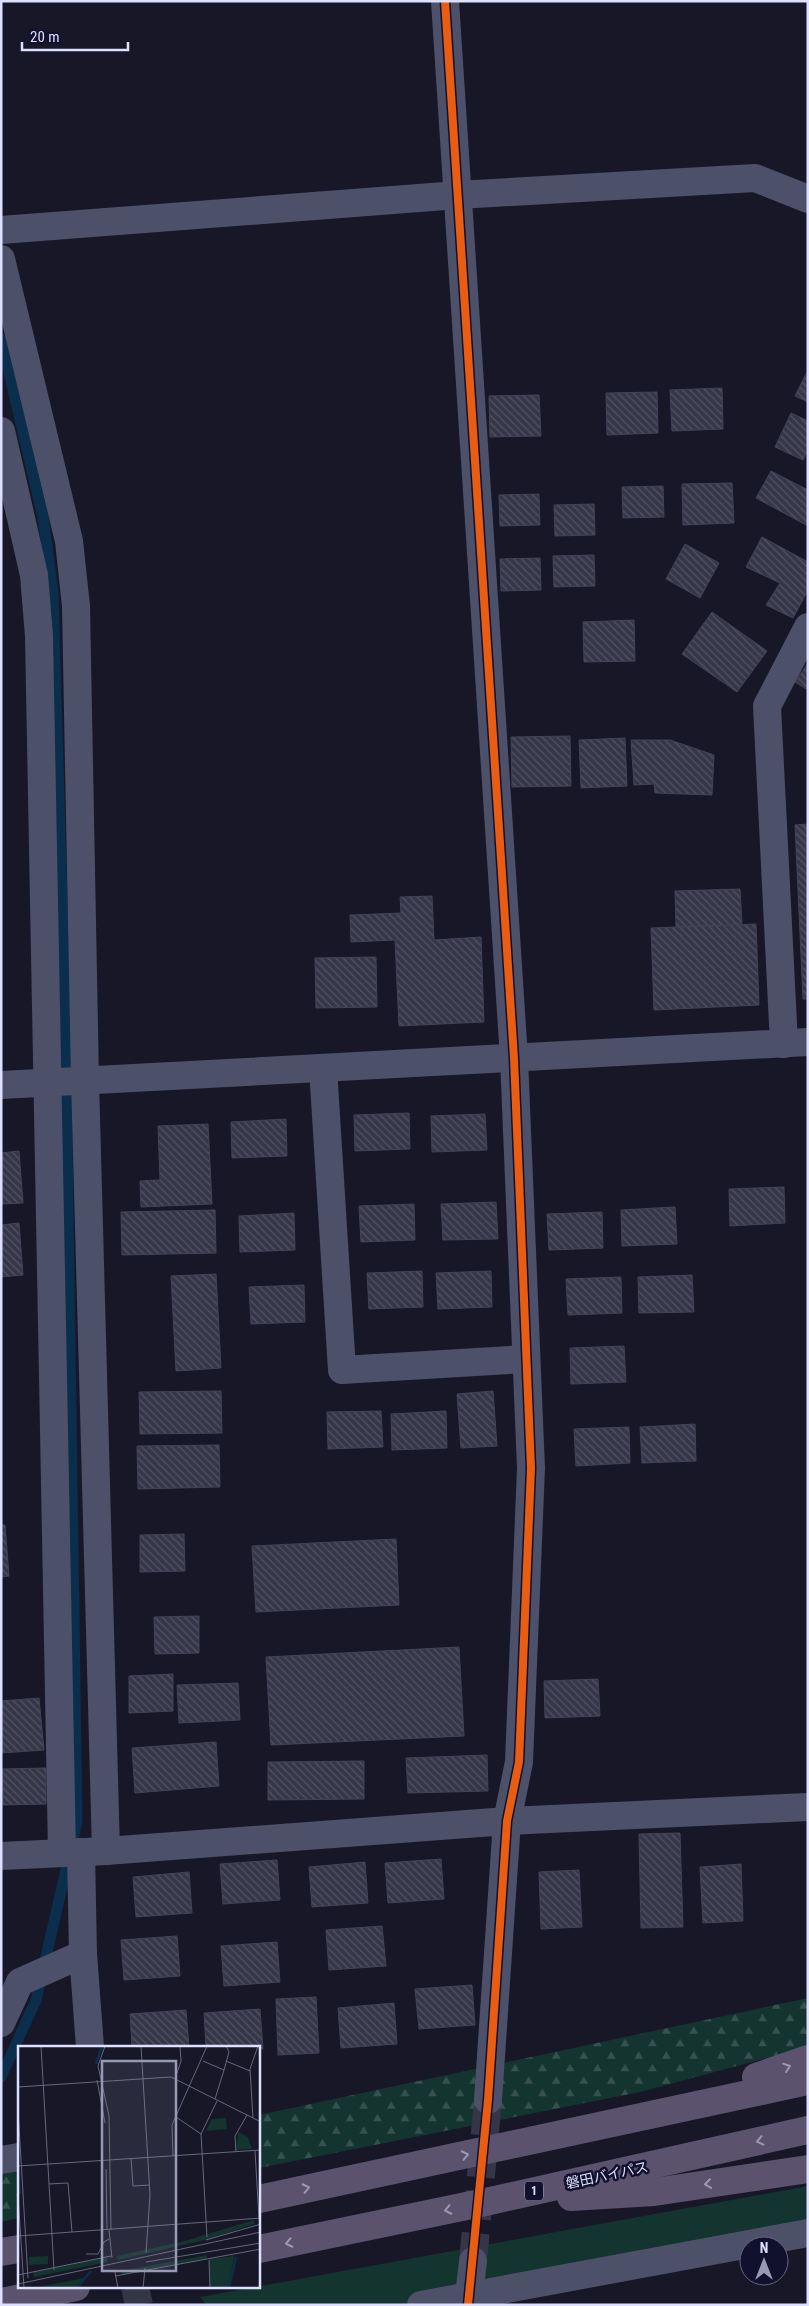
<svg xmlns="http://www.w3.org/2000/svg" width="809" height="2306" font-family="'Roboto Condensed','Noto Sans JP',sans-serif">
  <defs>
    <pattern id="forest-firs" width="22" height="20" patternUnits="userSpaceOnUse" patternTransform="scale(1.25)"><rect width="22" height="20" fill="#14342f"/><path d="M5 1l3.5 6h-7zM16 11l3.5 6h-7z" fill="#36514e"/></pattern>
    <pattern id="building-back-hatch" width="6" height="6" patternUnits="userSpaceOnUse" patternTransform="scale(1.25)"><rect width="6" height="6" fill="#363649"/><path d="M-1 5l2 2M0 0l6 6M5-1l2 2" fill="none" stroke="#535364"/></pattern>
  </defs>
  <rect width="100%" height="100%" fill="#171728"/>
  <polygon fill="#14342f" points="808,2186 808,2219 411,2305 206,2305 200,2297"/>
  <g fill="url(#forest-firs)">
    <polygon points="808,1998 808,2047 640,2092 259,2168 259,2115"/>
    <polygon points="19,2157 19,2218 1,2222 1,2161"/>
  </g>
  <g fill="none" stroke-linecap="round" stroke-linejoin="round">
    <polyline stroke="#0a2e4b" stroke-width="11" points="1,339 43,517 53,592 65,1001 77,1822 36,2000 1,2077"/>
  </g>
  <g fill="url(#building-back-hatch)" stroke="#42425a">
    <polygon points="808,370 808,402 795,396"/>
    <polygon points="722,388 723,429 672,431 670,390"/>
    <polygon points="657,392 658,433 607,435 606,393"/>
    <polygon points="539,395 541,436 490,437 489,396"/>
    <polygon points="791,413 808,421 808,450 803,460 775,447"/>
    <polygon points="771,471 808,490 808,526 756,498"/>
    <polygon points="732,483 734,523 683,525 682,484"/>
    <polygon points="663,486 664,517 623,518 622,487"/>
    <polygon points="539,494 540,525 500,526 499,495"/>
    <polygon points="594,504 595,535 555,536 554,505"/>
    <polygon points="762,537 808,562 808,590 793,618 766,605 780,583 746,567"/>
    <polygon points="685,544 719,563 700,598 666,579"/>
    <polygon points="594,555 595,586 554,587 553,556"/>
    <polygon points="540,558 541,590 501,591 500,559"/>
    <polygon points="712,612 767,651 737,692 682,654"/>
    <polygon points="634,620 635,661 584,662 583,622"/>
    <polygon points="808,663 808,690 795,682"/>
    <polygon points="570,736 571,786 512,787 511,737"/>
    <polygon points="625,738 627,786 581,788 579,740"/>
    <polygon points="631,740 670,740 714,755 712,795 655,793 654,784 634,785"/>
    <polygon points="808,824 808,999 803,999 795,825"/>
    <polygon points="740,889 742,925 676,927 675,891"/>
    <polygon points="432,896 434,940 481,937 484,1022 399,1026 395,940 351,942 350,915 401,913 400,897"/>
    <polygon points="756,924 759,1005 654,1010 651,928"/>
    <polygon points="376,957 377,1007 316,1008 315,958"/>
    <polygon points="409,1113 410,1149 355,1151 354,1115"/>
    <polygon points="485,1114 487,1150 432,1152 431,1116"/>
    <polygon points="286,1119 287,1156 232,1158 231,1122"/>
    <polygon points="208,1124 212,1204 141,1207 140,1181 160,1180 158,1126"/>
    <polygon points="19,1151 23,1203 1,1204 1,1153"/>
    <polygon points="784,1187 785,1223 730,1226 729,1189"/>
    <polygon points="496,1202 498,1239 443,1240 441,1204"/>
    <polygon points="414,1204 415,1240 361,1242 359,1206"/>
    <polygon points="675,1207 677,1244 622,1246 621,1210"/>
    <polygon points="215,1210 216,1253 122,1255 121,1212"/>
    <polygon points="602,1212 603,1248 549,1250 547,1214"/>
    <polygon points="294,1213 295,1250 240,1252 239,1216"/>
    <polygon points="19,1223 23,1275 1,1277 1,1225"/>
    <polygon points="422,1271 423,1307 369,1309 367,1273"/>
    <polygon points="491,1271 492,1307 438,1309 436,1273"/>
    <polygon points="216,1274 221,1368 176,1371 171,1276"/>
    <polygon points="692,1275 694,1312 639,1313 638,1277"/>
    <polygon points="621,1277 622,1313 568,1315 566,1279"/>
    <polygon points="304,1285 305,1322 251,1324 249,1287"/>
    <polygon points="624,1346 626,1382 571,1384 570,1348"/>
    <polygon points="221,1391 222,1433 140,1434 139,1392"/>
    <polygon points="493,1391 497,1446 461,1448 457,1394"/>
    <polygon points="381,1411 383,1447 328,1449 327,1412"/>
    <polygon points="446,1411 447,1448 392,1450 391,1414"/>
    <polygon points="695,1424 696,1461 642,1463 640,1427"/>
    <polygon points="629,1427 630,1463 576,1466 574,1429"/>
    <polygon points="219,1445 220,1487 138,1489 137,1446"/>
    <polygon points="1,1525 5,1525 9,1576 1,1577"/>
    <polygon points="184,1534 185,1571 140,1572 140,1535"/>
    <polygon points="396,1539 399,1605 256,1612 252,1546"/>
    <polygon points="199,1616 199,1653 155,1654 154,1617"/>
    <polygon points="459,1647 464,1736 271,1745 266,1657"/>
    <polygon points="173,1674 173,1711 129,1713 129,1676"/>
    <polygon points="598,1679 600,1716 545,1718 544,1681"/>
    <polygon points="238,1683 240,1720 179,1723 177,1685"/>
    <polygon points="39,1698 44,1750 1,1753 1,1701"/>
    <polygon points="216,1742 219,1786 135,1793 132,1748"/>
    <polygon points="487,1755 488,1791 408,1793 406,1758"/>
    <polygon points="364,1761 364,1799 268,1800 268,1762"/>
    <polygon points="46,1768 46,1804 3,1805 2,1769"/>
    <polygon points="680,1833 683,1927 641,1928 639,1834"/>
    <polygon points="441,1859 444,1899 388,1903 385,1863"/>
    <polygon points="277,1860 280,1900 223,1904 220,1864"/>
    <polygon points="365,1862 368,1903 312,1907 309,1867"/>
    <polygon points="741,1864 743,1921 703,1923 700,1867"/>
    <polygon points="579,1870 582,1927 541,1929 539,1872"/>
    <polygon points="189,1872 192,1913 136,1917 133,1877"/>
    <polygon points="382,1926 386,1966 329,1970 326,1930"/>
    <polygon points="177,1936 180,1976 124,1980 121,1940"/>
    <polygon points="277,1942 280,1982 224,1986 221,1946"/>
    <polygon points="472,1985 475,2025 419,2029 415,1989"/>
    <polygon points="316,1997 319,2053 278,2055 276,1999"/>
    <polygon points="394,2003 397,2044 341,2048 338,2008"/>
    <polygon points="260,2009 263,2049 206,2047 204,2013"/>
    <polygon points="186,2010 189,2047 132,2047 130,2014"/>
  </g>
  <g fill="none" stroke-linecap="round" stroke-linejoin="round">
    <polyline stroke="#353548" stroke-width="28" stroke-dasharray="28 14" stroke-linecap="butt" points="473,2261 488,2100"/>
    <polyline stroke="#353548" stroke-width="28" stroke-dasharray="28 14" stroke-linecap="butt" points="135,2287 139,2305"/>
    <g stroke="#4c5068" stroke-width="28">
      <polyline points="445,1 514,1058 531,1468 519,1762 507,1821 488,2100"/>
      <polyline points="1,230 458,195 755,178 808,199"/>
      <polyline points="1,259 69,541 76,606 85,1080 106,1851"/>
      <polyline points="1,431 34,575 39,636 62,1853"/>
      <polyline points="784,1044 767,706 808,627"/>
      <polyline points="323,1068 342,1370 526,1359"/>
      <polyline points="1,1856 106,1851 507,1821 808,1807"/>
      <polyline points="1,2023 20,1982 83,1954"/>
      <polyline points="1,2160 19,2157"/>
      <polyline points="421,2305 808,2233"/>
      <polyline points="468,2305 473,2261"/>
    </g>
    <g stroke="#4c5068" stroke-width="28">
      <polyline points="1,1085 808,1042"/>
      <polyline points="81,1852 83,1954 90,2047"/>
    </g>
    <g stroke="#5b526e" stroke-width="28">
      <polyline points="756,2077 808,2059"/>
      <polyline points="571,2197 654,2192 808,2169"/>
      <polyline points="259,2199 808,2081"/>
      <polyline points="259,2249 481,2203 808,2130"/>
      <polyline points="1,2252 19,2249"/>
      <polyline points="1,2302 76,2287"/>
    </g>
    <g stroke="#11112e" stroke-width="11">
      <polyline id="cycleway" points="445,1 514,1058 531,1468 519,1762 507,1821 488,2100 468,2305"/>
    </g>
    <use href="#cycleway" stroke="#e95d12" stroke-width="8"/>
  </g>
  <defs><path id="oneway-chevron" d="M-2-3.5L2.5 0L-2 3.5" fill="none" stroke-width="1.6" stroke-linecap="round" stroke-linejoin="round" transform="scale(1.25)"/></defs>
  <g stroke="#9c99b6">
    <use href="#oneway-chevron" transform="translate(787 2067) rotate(-19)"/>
    <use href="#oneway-chevron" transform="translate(760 2141) rotate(167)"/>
    <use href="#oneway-chevron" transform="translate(465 2155) rotate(-12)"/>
    <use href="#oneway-chevron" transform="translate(708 2184) rotate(172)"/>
    <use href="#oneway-chevron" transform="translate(306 2188) rotate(-12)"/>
    <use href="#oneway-chevron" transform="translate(448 2210) rotate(168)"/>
    <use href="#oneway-chevron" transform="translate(289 2243) rotate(168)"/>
  </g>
  <g text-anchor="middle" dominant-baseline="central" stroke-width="5" stroke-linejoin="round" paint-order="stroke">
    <rect fill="#11112e" stroke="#a0a2c0" stroke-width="1" x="525" y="2181.5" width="18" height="19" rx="4"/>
    <g font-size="12" font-weight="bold" fill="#dde0ff">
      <text x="534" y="2191">1</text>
    </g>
    <g font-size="14" fill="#dde0ff" stroke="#11112e">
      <text transform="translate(607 2175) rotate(-12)">磐田バイパス</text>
    </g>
  </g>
  <g transform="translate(18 2046)">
    <rect width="242" height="242" fill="#171728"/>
    <path d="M208,72L209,83L188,85L194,73ZM220,86L230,91L234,103L218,104ZM189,209V213L105,229L102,225ZM30,210V218L11,219V211ZM216,210L211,242H192V213ZM66,232L58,242H15Z" fill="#14342f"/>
    <path d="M236,174V178L191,193L100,214L99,210L167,195ZM89,211L90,216L16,231L15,226Z" fill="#14342f"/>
    <path fill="none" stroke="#0a2e4b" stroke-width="2.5" d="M78,18L84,0M0,122L2,148M59,242L73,225M211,242L218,211"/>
    <path fill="none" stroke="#66677e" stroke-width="1" d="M23,0L36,224M87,0L80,20L91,70L93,184M123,0L132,149L128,207M185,15L206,24L197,53M208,15L232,25M206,24L211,6L208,0M157,33L163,15L162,0M79,34L87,77M0,41L153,31L243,76M0,63L10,232M158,71L183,88M235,72L232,23L240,0M237,105L241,173M218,106L217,90L229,69M155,110L154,79L189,0M113,112L115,140L132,139M0,120L243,104M88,123L89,184M31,138L50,137L54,186M0,149L6,242M91,184L94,212M0,190L243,172M189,191L183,88L199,55M188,194L243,178M68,208H80L86,196L91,193M191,214L192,242M128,216L243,197M97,226L100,242M0,229L93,210M97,230L243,203M0,238L243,186M125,242L127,222"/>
    <path fill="#989ab4" fill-opacity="0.15" stroke="#989ab4" stroke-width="2.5" d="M84,15H158V225H84Z"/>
    <rect width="242" height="242" fill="none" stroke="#dde0ff" stroke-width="2.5"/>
  </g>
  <rect width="809" height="2306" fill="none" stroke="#dde0ff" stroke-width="5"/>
  <g transform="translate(764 2261)"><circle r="24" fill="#11112e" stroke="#636482"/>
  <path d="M0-4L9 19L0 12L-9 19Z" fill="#989ab4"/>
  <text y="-8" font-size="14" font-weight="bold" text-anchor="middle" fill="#dde0ff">N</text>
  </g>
  <path d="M22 42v8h106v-8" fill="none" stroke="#dde0ff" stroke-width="2.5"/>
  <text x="30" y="42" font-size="15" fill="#dde0ff" stroke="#11112e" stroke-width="4" paint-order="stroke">20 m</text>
</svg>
